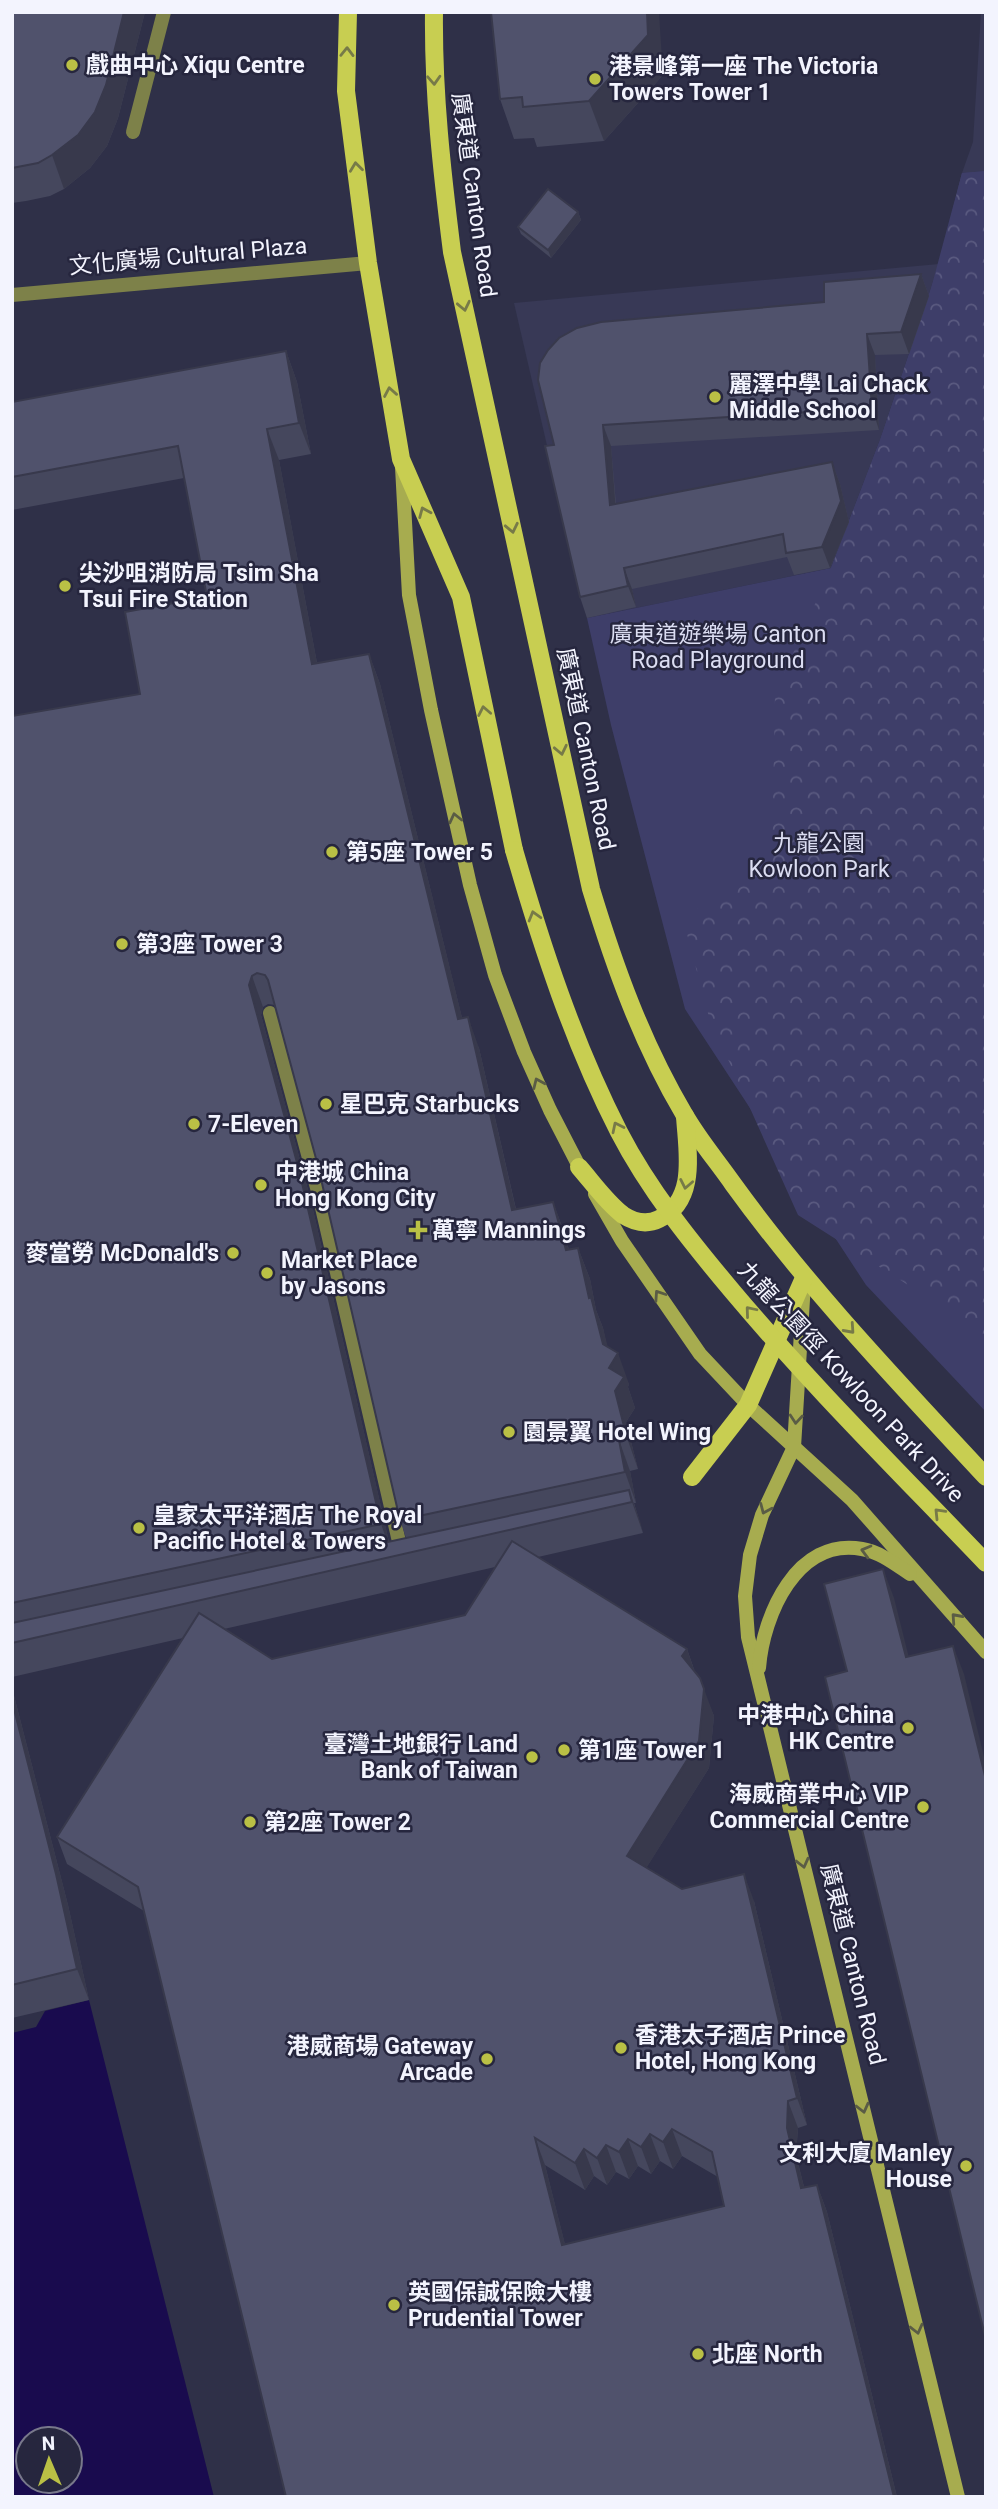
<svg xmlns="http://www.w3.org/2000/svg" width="998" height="2509" font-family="Roboto,'Noto Sans TC',sans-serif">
  <defs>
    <pattern id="forest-crowns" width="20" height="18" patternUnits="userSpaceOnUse" patternTransform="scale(1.75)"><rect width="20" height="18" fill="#3e3e69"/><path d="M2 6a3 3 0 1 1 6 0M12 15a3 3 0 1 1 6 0" fill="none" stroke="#5a5a80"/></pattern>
  </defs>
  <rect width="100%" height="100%" fill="#2f3048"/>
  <g fill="#383956">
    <polygon points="981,12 986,12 986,171 962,173 973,142"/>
    <polygon points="939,264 880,440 831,568 587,618 514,303"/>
  </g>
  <polygon fill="#3e3e69" points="986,171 986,1412 866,1285 685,1009 611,725 587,618 831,568 880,440 929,296 962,173"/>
  <polygon fill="url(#forest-crowns)" points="986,171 986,1352 941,1306 798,1215 709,1017 683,919 772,856 775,694 831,568 880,440 939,264 962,173"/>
  <path fill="#190b4e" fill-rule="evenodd" d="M89,2000L214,2497H12V2033L36,2027L45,2011ZM28,2439H70V2481H28Z"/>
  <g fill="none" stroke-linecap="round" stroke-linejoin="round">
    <g stroke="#7d8149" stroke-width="14">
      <polyline points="133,132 164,12"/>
      <polyline points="12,295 368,263"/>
      <polyline points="270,1013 320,1199 403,1559"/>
    </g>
    <g stroke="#a7ac4f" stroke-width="14">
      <polyline points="402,467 409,595 431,710 470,885 495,975 524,1052 550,1110 583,1174"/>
      <polyline points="595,1194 622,1241 700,1354 748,1405 852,1500 986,1652"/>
      <polyline points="804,1283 794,1447 762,1515 750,1555 745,1596 748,1637 958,2497"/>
      <path d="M759,1668C763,1615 797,1537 862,1549C880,1552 895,1564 910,1574"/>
    </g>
    <g stroke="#c8ce51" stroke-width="18">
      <polyline points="348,12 346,91 368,263 401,459 461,597 514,850"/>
      <path d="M434,12C433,93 442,172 452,252L591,889C615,968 642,1043 684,1114C698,1139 717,1161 733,1184C809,1289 898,1382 986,1477"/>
      <path d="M579,1167C593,1183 606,1202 623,1215C634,1222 647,1225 659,1219C698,1200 687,1151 685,1116"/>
      <polyline points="692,1477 748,1405 804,1278"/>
    </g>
    <path stroke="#c8ce51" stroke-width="18" d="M514,850C542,947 573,1042 619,1132C649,1190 691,1242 733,1292C812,1386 900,1473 986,1563"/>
  </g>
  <g fill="#45475d" fill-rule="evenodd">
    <polygon points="12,12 145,12 118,118 107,146 90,168 64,189 50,196 26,201 12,203"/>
    <polygon points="663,75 604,141 537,147 534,138 514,139 500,99"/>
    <polygon points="578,212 581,220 551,258 521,234 518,227"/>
    <polygon points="921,274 929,296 909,354 875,355 879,430 611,446 616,504 832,462 840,484 849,522 830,568 794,575 787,557 632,589 636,607 587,618 580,597 554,445 824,302"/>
    <path d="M286,351L297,382L311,454L279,460L317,663L369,654L380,684L462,1018L479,1048L516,1209L553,1202L564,1232L569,1250L578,1248L590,1279L596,1310L603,1328L607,1347L629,1384L628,1387L635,1408L626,1422L638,1469L630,1471L636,1503H634L643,1533L538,1557L687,1649L695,1672L714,1716L709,1768L646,1868L682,1889L754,1901L807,2125L798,2128L796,2155L804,2187L817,2185L827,2212L897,2497H286L144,1911L67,1864L57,1837L183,1638L12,1677V716L140,694L207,597L184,478L12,510V402ZM268,1004L275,1005L318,1166L400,1520L406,1538L389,1542L311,1201L261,1015L263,1007ZM495,1567L465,1615L272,1659L224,1629ZM682,2156L718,2177L724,2206L565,2245L545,2165L585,2190L594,2176L607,2185L616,2172L629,2179L638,2166L651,2174L660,2161L673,2169Z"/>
    <polygon points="12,1688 68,1905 89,2000 12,2018"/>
  </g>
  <g fill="#38394c">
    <polygon points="124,12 145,12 118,118 107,146 90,168 64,189 52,155"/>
    <polygon points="647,12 659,12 663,75 604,141 589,101"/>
    <polygon points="578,212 581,220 551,258 548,250"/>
    <polygon points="921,274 929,296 909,354 901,332"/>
    <polygon points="867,334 875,355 879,430 872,408"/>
    <polygon points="286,351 297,382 311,454 299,423"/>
    <polygon points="603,425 611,446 617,526 610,505"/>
    <polygon points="267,429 279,460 323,695 312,664"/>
    <polygon points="832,462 840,484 849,522 830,568 822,547"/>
    <polygon points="624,568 632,589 636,607 628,586"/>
    <polygon points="369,654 380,684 470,1050 458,1019"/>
    <polygon points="252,976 263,1007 261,1015 311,1201 392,1555 381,1524 249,985"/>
    <polygon points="468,1017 479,1048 523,1241 512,1210"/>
    <polygon points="553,1202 564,1232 577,1281 566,1250"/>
    <polygon points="578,1248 590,1279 596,1310 603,1328 612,1364 618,1353 629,1384 628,1387 635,1408 626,1422 638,1469 627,1438 603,1344 589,1298"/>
    <polygon points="619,1440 630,1471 636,1503 625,1472"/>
    <polygon points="629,1490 640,1521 643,1533 632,1502"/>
    <polygon points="883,1569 894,1598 916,1686 906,1657"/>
    <polygon points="953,1646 964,1674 986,1765 986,1780"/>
    <polygon points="687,1649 696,1676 682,1656"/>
    <polygon points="12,1688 68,1905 89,2000 77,1969 12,1701"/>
    <polygon points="704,1689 714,1716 709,1768 637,1883 627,1856"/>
    <polygon points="744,1874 754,1901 807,2125 797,2098"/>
    <polygon points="788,2101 798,2128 796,2155 811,2215 801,2188 787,2128"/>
    <polygon points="672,2129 682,2156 673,2169 663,2142"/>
    <polygon points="650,2134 660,2161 651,2174 641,2147"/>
    <polygon points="535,2138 545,2165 572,2272 562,2245"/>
    <polygon points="628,2139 638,2166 629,2179 619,2152"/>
    <polygon points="606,2145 616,2172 607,2185 597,2158"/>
    <polygon points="584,2149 594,2176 585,2190 575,2163"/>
    <polygon points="817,2185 827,2212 897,2497 894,2497"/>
  </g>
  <g fill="#50526c" stroke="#38394c" stroke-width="2" fill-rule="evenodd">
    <polygon points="12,12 124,12 106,85 95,112 78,135 52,155 38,163 12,168"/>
    <polygon points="491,12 647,12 648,35 589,101 523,107 522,97 500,99"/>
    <polygon points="548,189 578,212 548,250 518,227"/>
    <polygon points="921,274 901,332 867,334 872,408 603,425 610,505 832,462 841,501 822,547 786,553 783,534 624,568 628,586 580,597 545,446 554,445 538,380 540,363 548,350 559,338 577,328 601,322 824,302 824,282"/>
    <polygon points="286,351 299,423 267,429 312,664 369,654 458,1019 468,1017 512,1210 553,1202 566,1250 578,1248 589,1298 591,1297 603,1344 618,1353 609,1368 624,1377 615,1391 627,1438 619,1440 625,1472 400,1520 318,1166 268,980 265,975 257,973 252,976 249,985 299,1170 381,1524 12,1603 12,716 140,694 125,612 207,597 178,446 12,477 12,402"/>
    <polygon points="629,1490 632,1502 12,1643 12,1623"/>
    <path d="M512,1541L687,1649L682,1656L700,1678L704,1689L699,1741L627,1856L682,1889L744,1874L797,2098L788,2101L787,2128L801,2188L817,2185L894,2497H286L138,1887L57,1837L199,1613L272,1659L465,1615ZM672,2129L712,2152L724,2206L562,2245L535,2138L575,2163L584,2149L597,2158L606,2145L619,2152L628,2139L641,2147L650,2134L663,2142Z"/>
    <polygon points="883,1569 906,1657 953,1646 986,1780 986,2340 825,1677 847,1671 824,1584"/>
    <polygon points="12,1701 56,1874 77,1969 12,1985"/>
  </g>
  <defs><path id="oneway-chevron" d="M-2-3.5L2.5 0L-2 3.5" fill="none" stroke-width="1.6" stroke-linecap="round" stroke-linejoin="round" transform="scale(1.75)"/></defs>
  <g stroke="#777a48">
    <use href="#oneway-chevron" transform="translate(347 52) rotate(-89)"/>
    <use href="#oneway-chevron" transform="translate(434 80) rotate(87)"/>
    <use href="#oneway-chevron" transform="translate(356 167) rotate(-97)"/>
    <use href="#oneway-chevron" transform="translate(464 306) rotate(78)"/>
    <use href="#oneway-chevron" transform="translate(390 392) rotate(-100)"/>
    <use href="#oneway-chevron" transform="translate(424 512) rotate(-113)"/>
    <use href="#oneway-chevron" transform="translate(512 528) rotate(78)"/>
    <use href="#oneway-chevron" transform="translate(484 711) rotate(-101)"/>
    <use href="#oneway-chevron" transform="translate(561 750) rotate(78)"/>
    <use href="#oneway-chevron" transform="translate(534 916) rotate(-106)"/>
    <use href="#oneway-chevron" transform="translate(617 1127) rotate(-116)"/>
    <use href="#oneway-chevron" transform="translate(686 1184) rotate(101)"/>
    <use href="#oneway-chevron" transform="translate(750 1311) rotate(-130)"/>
    <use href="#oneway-chevron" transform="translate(850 1329) rotate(48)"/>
    <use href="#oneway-chevron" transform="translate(939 1513) rotate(-134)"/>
  </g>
  <g stroke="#5a5c45">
    <use href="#oneway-chevron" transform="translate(455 818) rotate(-103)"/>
    <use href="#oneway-chevron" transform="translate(538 1083) rotate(-114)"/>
    <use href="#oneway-chevron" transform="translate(659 1295) rotate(-124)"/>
    <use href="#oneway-chevron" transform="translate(796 1419) rotate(95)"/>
    <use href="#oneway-chevron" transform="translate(765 1509) rotate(113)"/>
    <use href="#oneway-chevron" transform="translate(866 1551) rotate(-165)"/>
    <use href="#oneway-chevron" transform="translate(956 1618) rotate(-132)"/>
    <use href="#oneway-chevron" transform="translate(803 1863) rotate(76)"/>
    <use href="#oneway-chevron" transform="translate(863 2108) rotate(76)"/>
    <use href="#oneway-chevron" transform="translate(917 2329) rotate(76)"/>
  </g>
  <g fill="#bac045" stroke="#26263e" stroke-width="2.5">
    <circle cx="72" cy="65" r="7"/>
    <circle cx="595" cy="79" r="7"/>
    <circle cx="715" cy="397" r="7"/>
    <circle cx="65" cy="586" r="7"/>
    <circle cx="332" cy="852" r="7"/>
    <circle cx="122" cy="944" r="7"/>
    <circle cx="326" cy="1104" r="7"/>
    <circle cx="194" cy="1124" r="7"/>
    <circle cx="261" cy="1185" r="7"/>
    <path d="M414.5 1219.5h7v7h7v7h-7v7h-7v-7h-7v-7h7z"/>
    <circle cx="233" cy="1253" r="7"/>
    <circle cx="267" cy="1273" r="7"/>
    <circle cx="509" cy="1432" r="7"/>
    <circle cx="139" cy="1528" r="7"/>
    <circle cx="908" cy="1728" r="7"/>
    <circle cx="564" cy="1750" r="7"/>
    <circle cx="532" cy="1757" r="7"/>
    <circle cx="923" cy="1807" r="7"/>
    <circle cx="250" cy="1822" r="7"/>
    <circle cx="621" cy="2048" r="7"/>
    <circle cx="487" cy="2059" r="7"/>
    <circle cx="966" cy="2166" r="7"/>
    <circle cx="394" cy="2305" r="7"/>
    <circle cx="698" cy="2354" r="7"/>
  </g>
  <g text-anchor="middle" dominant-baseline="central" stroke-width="5" stroke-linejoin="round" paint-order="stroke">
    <g font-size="23" font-weight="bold" fill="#f3f4fe" stroke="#26263e" text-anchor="start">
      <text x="86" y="65">戲曲中心 Xiqu Centre</text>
      <text x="609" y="66">港景峰第一座 The Victoria<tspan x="609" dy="26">Towers Tower 1</tspan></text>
      <text x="729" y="384">麗澤中學 Lai Chack<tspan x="729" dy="26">Middle School</tspan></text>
      <text x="79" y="573">尖沙咀消防局 Tsim Sha<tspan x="79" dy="26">Tsui Fire Station</tspan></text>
      <text x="346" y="852">第5座 Tower 5</text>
      <text x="136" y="944">第3座 Tower 3</text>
      <text x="340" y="1104">星巴克 Starbucks</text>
      <text x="208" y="1124">7-Eleven</text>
      <text x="275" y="1172">中港城 China<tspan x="275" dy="26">Hong Kong City</tspan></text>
      <text x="432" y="1230">萬寧 Mannings</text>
      <text x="219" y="1253" text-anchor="end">麥當勞 McDonald's</text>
      <text x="281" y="1260">Market Place<tspan x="281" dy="26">by Jasons</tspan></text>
      <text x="523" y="1432">園景翼 Hotel Wing</text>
      <text x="153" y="1515">皇家太平洋酒店 The Royal<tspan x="153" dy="26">Pacific Hotel &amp; Towers</tspan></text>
      <text x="894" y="1715" text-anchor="end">中港中心 China<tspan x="894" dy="26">HK Centre</tspan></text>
      <text x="518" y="1744" text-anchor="end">臺灣土地銀行 Land<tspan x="518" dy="26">Bank of Taiwan</tspan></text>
      <text x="578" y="1750">第1座 Tower 1</text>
      <text x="909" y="1794" text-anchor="end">海威商業中心 VIP<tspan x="909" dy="26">Commercial Centre</tspan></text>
      <text x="264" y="1822">第2座 Tower 2</text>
      <text x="635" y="2035">香港太子酒店 Prince<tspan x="635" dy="26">Hotel, Hong Kong</tspan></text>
      <text x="473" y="2046" text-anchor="end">港威商場 Gateway<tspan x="473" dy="26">Arcade</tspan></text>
      <text x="952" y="2153" text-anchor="end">文利大廈 Manley<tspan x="952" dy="26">House</tspan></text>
      <text x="408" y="2292">英國保誠保險大樓<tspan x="408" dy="26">Prudential Tower</tspan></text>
      <text x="712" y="2354">北座 North</text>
    </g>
    <g font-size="23" fill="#f3f4fe" stroke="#26263e">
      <text transform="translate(474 195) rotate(82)">廣東道 Canton Road</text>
      <text transform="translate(188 256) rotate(-5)">文化廣場 Cultural Plaza</text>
      <text transform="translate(586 749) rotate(78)">廣東道 Canton Road</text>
      <text transform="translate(851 1382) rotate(47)">九龍公園徑 Kowloon Park Drive</text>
      <text transform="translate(853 1964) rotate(76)">廣東道 Canton Road</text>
    </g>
    <g font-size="23" fill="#dbddf2" stroke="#26263e">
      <text x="718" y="634">廣東道遊樂場 Canton<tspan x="718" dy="26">Road Playground</tspan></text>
      <text x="819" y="843">九龍公園<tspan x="819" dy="26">Kowloon Park</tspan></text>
    </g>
  </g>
  <rect width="998" height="2509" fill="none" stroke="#f3f4fe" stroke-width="28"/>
  <g transform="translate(49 2460) rotate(358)"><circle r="33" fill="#26263e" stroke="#78788b" stroke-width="2"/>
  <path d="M0-5L12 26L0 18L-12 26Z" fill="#bac045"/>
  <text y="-10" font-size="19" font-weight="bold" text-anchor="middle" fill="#f3f4fe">N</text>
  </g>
</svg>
